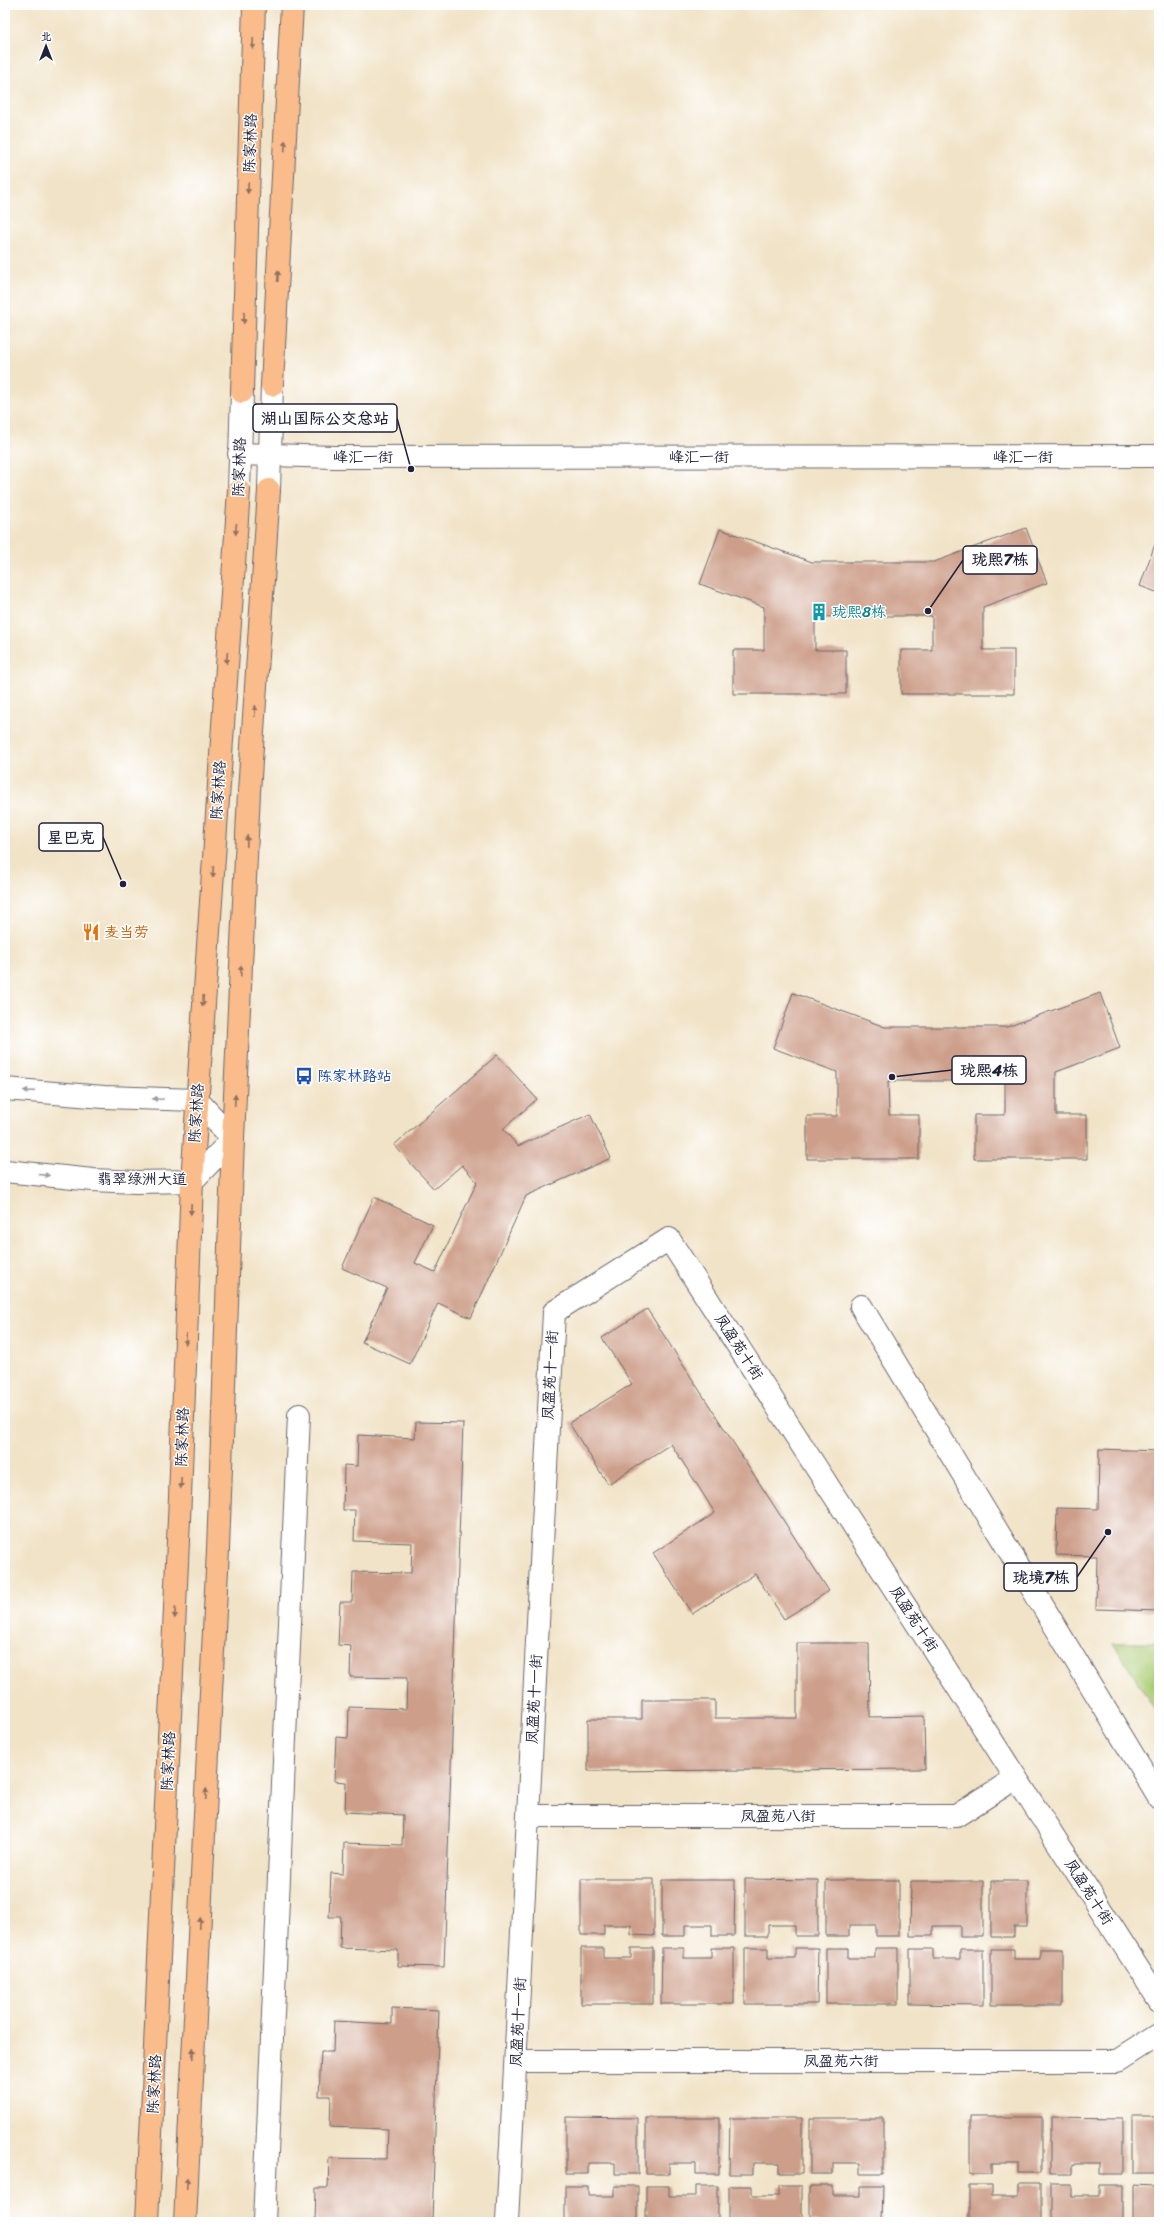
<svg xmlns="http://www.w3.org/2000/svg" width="1164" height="2227" font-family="Sriracha,'LXGW WenKai TC',sans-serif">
  <rect width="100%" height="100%" fill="#fff"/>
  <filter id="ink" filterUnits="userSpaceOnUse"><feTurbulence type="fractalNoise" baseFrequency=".025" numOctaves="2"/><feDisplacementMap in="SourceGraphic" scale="8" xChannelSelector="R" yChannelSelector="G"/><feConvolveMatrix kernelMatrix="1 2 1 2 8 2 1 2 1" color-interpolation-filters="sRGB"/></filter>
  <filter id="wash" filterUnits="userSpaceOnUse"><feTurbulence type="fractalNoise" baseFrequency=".012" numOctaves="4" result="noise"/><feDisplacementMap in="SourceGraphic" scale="16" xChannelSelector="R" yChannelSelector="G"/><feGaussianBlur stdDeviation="0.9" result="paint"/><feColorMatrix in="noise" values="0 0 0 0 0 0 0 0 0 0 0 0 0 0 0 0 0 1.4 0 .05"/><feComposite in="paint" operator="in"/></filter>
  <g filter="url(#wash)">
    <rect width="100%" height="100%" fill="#f1e3c7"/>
    <polygon fill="#abcc74" stroke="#667758" points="1113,1643 1159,1643 1159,1716"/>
    <g id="blocks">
      <g fill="#cd9f8a">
        <polygon points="1026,528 1047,583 983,607 983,650 1014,650 1014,694 901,694 901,650 932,650 932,616 873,616 815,617 815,650 846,650 846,694 733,694 733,650 764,650 764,607 700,584 720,529 812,562 934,562"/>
        <polygon points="1159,533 1159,593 1140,586"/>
        <polygon points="793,993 885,1027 1007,1027 1100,993 1120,1048 1056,1072 1056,1115 1087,1115 1087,1159 974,1159 974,1115 1005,1115 1005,1081 888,1081 889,1115 919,1115 919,1159 807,1159 807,1116 837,1116 837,1072 773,1048"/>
        <polygon points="497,1055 537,1099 503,1129 518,1146 590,1114 611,1158 526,1196 471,1318 438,1303 410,1364 362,1342 387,1288 342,1268 374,1197 433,1225 415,1263 435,1272 477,1182 462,1165 434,1189 394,1145"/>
        <polygon points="647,1309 829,1591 784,1619 755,1574 692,1614 653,1553 715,1513 693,1478 671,1444 608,1484 569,1423 632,1384 602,1338"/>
        <polygon points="416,1422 463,1423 444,1967 398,1966 398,1950 340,1948 341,1917 329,1917 331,1873 343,1874 344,1843 402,1845 403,1815 345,1812 346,1782 334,1781 336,1737 348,1738 349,1707 406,1709 407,1678 350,1677 351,1646 338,1645 340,1602 352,1602 353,1572 411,1573 412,1543 354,1541 355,1510 343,1510 344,1465 357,1466 358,1435 415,1438"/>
        <polygon points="1099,1449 1159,1451 1159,1611 1096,1609 1097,1556 1056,1555 1057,1508 1098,1509"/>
        <polygon points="797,1643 869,1643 870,1717 924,1716 925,1769 588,1771 588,1719 642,1719 642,1700 715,1700 715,1718 797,1718"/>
        <polygon points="581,1879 654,1879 654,1936 631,1935 631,1925 604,1925 604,1935 581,1935"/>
        <polygon points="745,1879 818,1880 818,1936 795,1936 795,1925 768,1925 768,1936 745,1936"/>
        <polygon points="662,1880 735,1880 734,1936 712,1936 712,1925 685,1925 685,1936 662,1936"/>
        <polygon points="826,1880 899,1880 899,1936 876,1936 876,1925 849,1925 849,1936 826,1936"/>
        <polygon points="911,1881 983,1881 983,1936 960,1936 960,1926 933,1926 933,1936 910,1936"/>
        <polygon points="991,1881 1027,1881 1027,1927 1014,1927 1014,1937 991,1937"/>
        <polygon points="581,1948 603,1948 603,1958 631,1958 631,1948 653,1948 653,2004 581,2004"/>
        <polygon points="662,1948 684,1948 684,1958 711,1958 711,1948 734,1948 734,2004 661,2004"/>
        <polygon points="745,1948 768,1948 768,1958 795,1958 795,1948 818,1948 817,2004 745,2004"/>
        <polygon points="826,1948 848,1948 848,1958 875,1958 875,1948 898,1948 898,2004 826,2004"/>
        <polygon points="910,1949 933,1949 933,1959 960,1959 960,1949 983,1949 983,2005 910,2004"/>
        <polygon points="991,1949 1014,1949 1014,1959 1040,1959 1040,1949 1063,1949 1063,2005 991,2005"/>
        <polygon points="392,2008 439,2010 432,2222 315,2222 316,2188 328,2188 329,2158 387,2159 388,2129 330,2127 331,2096 319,2096 321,2052 333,2052 334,2021 392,2024"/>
        <polygon points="566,2117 638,2118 638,2174 615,2174 615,2163 588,2163 588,2174 566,2174"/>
        <polygon points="970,2117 1042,2117 1042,2173 1019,2173 1019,2163 992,2163 992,2173 970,2173"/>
        <polygon points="1050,2117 1123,2118 1123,2174 1100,2174 1100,2163 1073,2163 1073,2174 1050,2174"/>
        <polygon points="1133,2117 1159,2117 1159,2163 1156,2163 1156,2173 1133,2173"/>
        <polygon points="646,2118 719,2118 719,2174 696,2174 696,2163 669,2163 669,2174 646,2174"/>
        <polygon points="730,2118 802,2118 802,2174 779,2174 779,2163 753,2163 753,2174 729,2174"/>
        <polygon points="810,2118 883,2118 883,2174 860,2174 860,2163 833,2163 833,2174 810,2174"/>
        <polygon points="969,2185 992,2185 992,2196 1019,2196 1019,2185 1041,2185 1041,2222 969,2222"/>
        <polygon points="1050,2185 1072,2185 1072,2196 1100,2196 1100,2185 1122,2185 1122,2222 1050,2222"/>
        <polygon points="1133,2185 1156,2186 1156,2196 1159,2196 1159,2222 1133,2222"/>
        <polygon points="565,2186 588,2186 588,2196 615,2196 615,2186 638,2186 638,2222 565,2222"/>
        <polygon points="646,2186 669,2186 669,2196 696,2196 696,2186 718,2186 718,2222 646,2222"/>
        <polygon points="729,2186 752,2186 752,2196 779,2196 779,2186 802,2186 802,2222 729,2222"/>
        <polygon points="810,2186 833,2186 833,2196 860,2196 860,2186 883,2186 882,2222 810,2222"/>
      </g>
    </g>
  </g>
  <g filter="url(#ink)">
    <use href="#blocks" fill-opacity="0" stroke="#6a666c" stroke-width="1"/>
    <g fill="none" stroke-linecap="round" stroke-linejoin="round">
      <g stroke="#6a666c" stroke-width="24">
        <g id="minor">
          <polyline points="239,454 334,457 1159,456"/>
          <polyline points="239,490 242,392"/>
          <polyline points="269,490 272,385"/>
          <polyline points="5,1089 104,1097 197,1100 233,1139 192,1181 136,1182 93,1180 5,1171"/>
          <polyline points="861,1306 1159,1798"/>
          <polyline points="528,1816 956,1816 1016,1778"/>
          <polyline points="516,2061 1117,2061 1159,2034"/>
          <polyline points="264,2222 299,1415"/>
          <polyline points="507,2222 554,1312 669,1239 1159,2000"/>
        </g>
      </g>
      <g stroke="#6a666c" stroke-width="24">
        <g id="major">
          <polyline points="272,385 292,5"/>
          <polyline points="242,392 254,5"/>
          <polyline points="147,2222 180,1497 192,1181 239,490"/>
          <polyline points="185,2222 218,1549 233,1139 249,792 269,490"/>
        </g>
      </g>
      <use href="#minor" stroke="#fff" stroke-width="22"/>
      <use href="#major" stroke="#f9bc8a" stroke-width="22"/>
    </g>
    <defs><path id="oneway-solid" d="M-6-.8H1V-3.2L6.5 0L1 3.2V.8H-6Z"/></defs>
    <g fill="#8e6f62">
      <use href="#oneway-solid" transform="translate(253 44) rotate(92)"/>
      <use href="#oneway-solid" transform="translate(285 146) rotate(-87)"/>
      <use href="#oneway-solid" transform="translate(248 188) rotate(92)"/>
      <use href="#oneway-solid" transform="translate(278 276) rotate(-87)"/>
      <use href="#oneway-solid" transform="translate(244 318) rotate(92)"/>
      <use href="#oneway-solid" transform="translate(236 529) rotate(94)"/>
      <use href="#oneway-solid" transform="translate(227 658) rotate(94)"/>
      <use href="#oneway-solid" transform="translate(255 711) rotate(-86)"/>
      <use href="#oneway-solid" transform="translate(247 841) rotate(-87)"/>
      <use href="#oneway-solid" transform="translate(213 872) rotate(94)"/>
      <use href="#oneway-solid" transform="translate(241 971) rotate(-87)"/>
      <use href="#oneway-solid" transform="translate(203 1001) rotate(93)"/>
      <use href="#oneway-solid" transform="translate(235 1100) rotate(-87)"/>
      <use href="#oneway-solid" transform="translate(191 1209) rotate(92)"/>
      <use href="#oneway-solid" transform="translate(186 1339) rotate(92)"/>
      <use href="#oneway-solid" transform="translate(181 1483) rotate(92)"/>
      <use href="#oneway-solid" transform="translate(175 1613) rotate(93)"/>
      <use href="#oneway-solid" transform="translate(206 1794) rotate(-87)"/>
      <use href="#oneway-solid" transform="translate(200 1923) rotate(-87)"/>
      <use href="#oneway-solid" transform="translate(193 2053) rotate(-87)"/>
      <use href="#oneway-solid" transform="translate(187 2183) rotate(-87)"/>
    </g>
    <g fill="#9c9ca7">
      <use href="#oneway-solid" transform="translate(29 1091) rotate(-176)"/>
      <use href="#oneway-solid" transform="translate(158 1099) rotate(-178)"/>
      <use href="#oneway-solid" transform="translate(44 1175) rotate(5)"/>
    </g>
  </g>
  <defs>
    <g id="building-bare" transform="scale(1.38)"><path d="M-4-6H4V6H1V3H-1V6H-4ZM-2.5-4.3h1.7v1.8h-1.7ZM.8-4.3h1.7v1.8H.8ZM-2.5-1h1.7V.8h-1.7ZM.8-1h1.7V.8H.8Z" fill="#0f9aa8" stroke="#fff" stroke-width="2.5" paint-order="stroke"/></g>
    <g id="restaurant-bare" transform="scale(1.38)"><path d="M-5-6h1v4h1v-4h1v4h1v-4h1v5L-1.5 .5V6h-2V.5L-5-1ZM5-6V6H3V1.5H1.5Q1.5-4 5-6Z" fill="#e8710a" stroke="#fff" stroke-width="2.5" paint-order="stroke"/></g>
    <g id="bus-bare" transform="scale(1.38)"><path d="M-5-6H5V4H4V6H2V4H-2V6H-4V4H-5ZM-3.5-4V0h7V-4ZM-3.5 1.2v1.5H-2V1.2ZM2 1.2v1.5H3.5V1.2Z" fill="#1a4fb4" stroke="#fff" stroke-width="2.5" paint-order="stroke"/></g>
  </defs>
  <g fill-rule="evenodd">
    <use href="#building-bare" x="819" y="612"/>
    <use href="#restaurant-bare" x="91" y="932"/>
    <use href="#bus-bare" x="304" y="1076"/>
  </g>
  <g text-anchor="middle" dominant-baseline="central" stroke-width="3" stroke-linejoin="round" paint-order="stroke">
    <g font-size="15" fill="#22223b" stroke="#fff">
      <text transform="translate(250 143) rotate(-88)">陈家林路</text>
      <text x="363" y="457">峰汇一街</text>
      <text x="699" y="457">峰汇一街</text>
      <text x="1023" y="457">峰汇一街</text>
      <text transform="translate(239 467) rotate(-88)">陈家林路</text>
      <text transform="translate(218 790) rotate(-86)">陈家林路</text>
      <text transform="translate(196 1113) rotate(-86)">陈家林路</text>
      <text x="142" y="1179">翡翠绿洲大道</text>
      <text transform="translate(739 1347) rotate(57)">凤盈苑十街</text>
      <text transform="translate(550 1375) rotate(-87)">凤盈苑十一街</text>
      <text transform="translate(182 1437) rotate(-88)">陈家林路</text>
      <text transform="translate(914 1619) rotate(57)">凤盈苑十街</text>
      <text transform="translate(534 1699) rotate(-87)">凤盈苑十一街</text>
      <text transform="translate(168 1761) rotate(-87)">陈家林路</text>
      <text x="778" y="1816">凤盈苑八街</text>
      <text transform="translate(1089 1892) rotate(57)">凤盈苑十街</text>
      <text transform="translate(518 2022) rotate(-87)">凤盈苑十一街</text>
      <text x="841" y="2061">凤盈苑六街</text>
      <text transform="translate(154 2084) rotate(-87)">陈家林路</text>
    </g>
    <g font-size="15" fill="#0d838f" stroke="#fff" text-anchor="start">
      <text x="832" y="612">珑熙8栋</text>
    </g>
    <g font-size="15" fill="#c56008" stroke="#fff" text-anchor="start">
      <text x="104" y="932">麦当劳</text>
    </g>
    <g font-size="15" fill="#164399" stroke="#fff" text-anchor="start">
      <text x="317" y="1076">陈家林路站</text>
    </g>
  </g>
  <path fill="none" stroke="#22223b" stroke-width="1.5" d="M411 469L397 418M928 611L963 560M123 884L103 837M892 1077L952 1070M1108 1532L1077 1577"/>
  <g fill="#22223b" stroke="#fff" stroke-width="1.5">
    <circle cx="411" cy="469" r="4"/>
    <circle cx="928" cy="611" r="4"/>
    <circle cx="123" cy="884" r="4"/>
    <circle cx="892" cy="1077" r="4"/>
    <circle cx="1108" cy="1532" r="4"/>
  </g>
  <g fill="#fff" stroke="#22223b" stroke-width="1.5">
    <rect x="253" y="404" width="144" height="28" rx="4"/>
    <rect x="963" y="546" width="74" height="28" rx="4"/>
    <rect x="39" y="823" width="64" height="28" rx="4"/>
    <rect x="952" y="1056" width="74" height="28" rx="4"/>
    <rect x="1004" y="1563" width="73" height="28" rx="4"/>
  </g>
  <g font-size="16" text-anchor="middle" font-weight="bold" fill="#22223b">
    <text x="325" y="424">湖山国际公交总站</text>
    <text x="1000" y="565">珑熙7栋</text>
    <text x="71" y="843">星巴克</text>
    <text x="989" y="1076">珑熙4栋</text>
    <text x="1041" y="1583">珑境7栋</text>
  </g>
  <rect width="1164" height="2227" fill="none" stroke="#fff" stroke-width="20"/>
  <g transform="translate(46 46)" stroke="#ffffff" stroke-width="3" paint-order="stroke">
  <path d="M0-3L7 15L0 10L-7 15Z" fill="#22223b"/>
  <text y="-6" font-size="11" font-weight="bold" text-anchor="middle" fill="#22223b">北</text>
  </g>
</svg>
